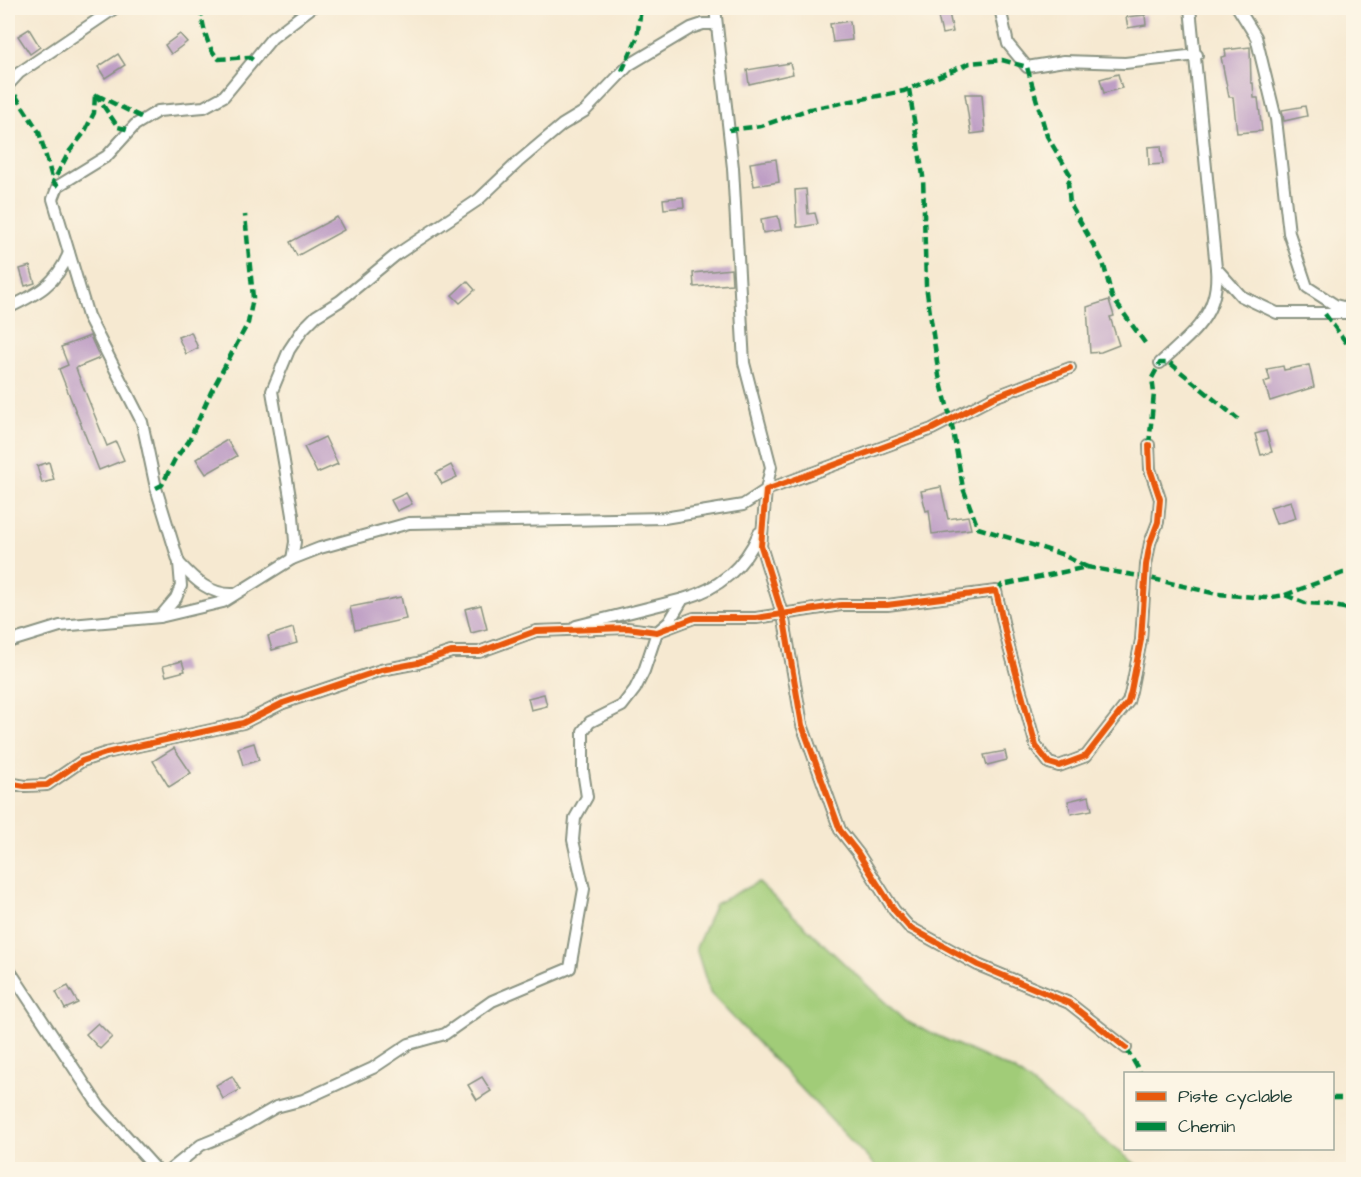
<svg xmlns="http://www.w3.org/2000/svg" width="1361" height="1177" font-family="'Architects Daughter',sans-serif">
  <rect width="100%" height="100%" fill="#fcf5e5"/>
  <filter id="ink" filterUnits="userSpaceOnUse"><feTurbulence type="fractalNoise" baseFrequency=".0167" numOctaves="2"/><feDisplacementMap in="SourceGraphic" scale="12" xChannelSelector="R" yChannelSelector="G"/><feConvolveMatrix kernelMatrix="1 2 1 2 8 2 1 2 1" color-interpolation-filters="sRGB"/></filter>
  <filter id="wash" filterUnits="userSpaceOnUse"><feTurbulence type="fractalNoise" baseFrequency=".008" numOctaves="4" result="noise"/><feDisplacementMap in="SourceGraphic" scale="24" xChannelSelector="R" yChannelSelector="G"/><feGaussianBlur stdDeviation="1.35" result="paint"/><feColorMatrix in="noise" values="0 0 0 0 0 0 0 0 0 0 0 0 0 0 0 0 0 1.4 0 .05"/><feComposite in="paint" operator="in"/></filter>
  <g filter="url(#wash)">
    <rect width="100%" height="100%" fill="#f6e9d1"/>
    <polygon fill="#a1cc78" stroke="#608456" stroke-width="1.5" points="758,882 905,1021 1015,1071 1142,1169 878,1169 710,993 696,948 715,904"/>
    <g id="blocks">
      <g fill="#be9ec5">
        <polygon points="936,8 948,8 953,32 942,34"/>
        <polygon points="1145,15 1146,25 1128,28 1126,17"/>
        <polygon points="850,21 852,40 833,42 830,24"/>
        <polygon points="29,29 40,47 30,54 18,36"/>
        <polygon points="180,34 187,42 171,54 165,45"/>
        <polygon points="1250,47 1251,83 1253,83 1254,98 1258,98 1262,131 1237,133 1233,97 1229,97 1221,57 1226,56 1225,50"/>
        <polygon points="118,54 125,65 105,78 98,67"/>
        <polygon points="790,63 793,74 749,84 747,70"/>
        <polygon points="1118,74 1122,88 1104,93 1100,79"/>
        <polygon points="965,94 982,94 985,132 971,134"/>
        <polygon points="1305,106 1307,116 1284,121 1282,110"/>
        <polygon points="1161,146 1163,164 1149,165 1148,147"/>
        <polygon points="776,159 779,182 754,186 750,163"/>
        <polygon points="806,189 808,214 815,213 818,224 801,227 797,227 795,190"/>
        <polygon points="683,197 684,207 664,209 663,199"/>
        <polygon points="778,216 781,230 763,233 761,219"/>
        <polygon points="337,217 344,230 297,256 290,242"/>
        <polygon points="30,266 35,283 25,286 20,269"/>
        <polygon points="731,269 732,284 694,287 693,273"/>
        <polygon points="467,281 475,290 460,303 452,295"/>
        <polygon points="1109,300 1114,316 1110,317 1119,345 1101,352 1090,353 1087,307"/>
        <polygon points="191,332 198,348 186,354 178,337"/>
        <polygon points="90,336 100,358 76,368 78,374 107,446 116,442 124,460 99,470 59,369 68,365 61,347"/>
        <polygon points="1309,365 1314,387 1270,401 1264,382 1270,380 1267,369 1283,366 1284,370"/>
        <polygon points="1266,431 1272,452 1261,455 1255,434"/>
        <polygon points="325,437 338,464 317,473 304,447"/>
        <polygon points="227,440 237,456 206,474 196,459"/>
        <polygon points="49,462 54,480 42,483 37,466"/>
        <polygon points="451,465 457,477 442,484 436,473"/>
        <polygon points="941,487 948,519 968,516 971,529 932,534 929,510 926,511 921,491"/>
        <polygon points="406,493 412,504 397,511 391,500"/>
        <polygon points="1291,501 1296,518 1276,524 1270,507"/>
        <polygon points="401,597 406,619 355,630 350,607"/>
        <polygon points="481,605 487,629 471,633 465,609"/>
        <polygon points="293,628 297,643 272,650 268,636"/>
        <polygon points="182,661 185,671 166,676 163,666"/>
        <polygon points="544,694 547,706 531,710 528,698"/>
        <polygon points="254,743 259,760 243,765 238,748"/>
        <polygon points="174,748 191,773 169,787 153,761"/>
        <polygon points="1005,751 1007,760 987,765 984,755"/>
        <polygon points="1089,796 1092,810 1071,814 1068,801"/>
        <polygon points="68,986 78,1003 65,1009 56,992"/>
        <polygon points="98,1023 112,1037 100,1049 86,1034"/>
        <polygon points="232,1076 240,1090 223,1099 216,1085"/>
        <polygon points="482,1077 491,1091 477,1100 468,1085"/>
      </g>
    </g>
  </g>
  <g filter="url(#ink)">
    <use href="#blocks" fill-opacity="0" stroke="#8a9382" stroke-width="1.5"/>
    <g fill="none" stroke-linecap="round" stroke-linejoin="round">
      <g stroke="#8a9382" stroke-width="14">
        <g id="minor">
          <polyline points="1000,8 1008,44 1027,67 1064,61 1125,63 1197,55"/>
          <polyline points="1190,8 1216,268 1241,296 1277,313 1354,313"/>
          <polyline points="1238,8 1256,37 1276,119 1289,233 1307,287 1335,305 1352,309"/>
          <polyline points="8,85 19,73 115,8"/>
          <path d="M8,308C37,294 56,285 69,253"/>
          <path d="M1160,363C1192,333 1220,315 1216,268"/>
          <polyline points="1070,368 994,397 932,429 766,490 761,546 784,620 802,725 840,830 858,853 894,910 909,927 978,965 1069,1003 1126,1048"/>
          <polyline points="292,559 295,542 293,515 272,391 289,350 303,329 316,316 340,301 396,255 478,200 518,162 562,125 585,111 629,65 691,28 703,24 716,24"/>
          <path d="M179,563C195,580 210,595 234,594"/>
          <polyline points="160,617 176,598 181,586 179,563 156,488 142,422 88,316 53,199 58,186 107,156 135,125 158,111 204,107 224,96 272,38 311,8"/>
          <polyline points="576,626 683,599"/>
          <polyline points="8,642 60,626 160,617 223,602 292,559 320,548 409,523 664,518 743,505 766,490 771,467 744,363 733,168 715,8"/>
          <polyline points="8,783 25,786 47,785 82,761 106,753 243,723 283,703 381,670 418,663 451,652 479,652 536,631 627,628 657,632 694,618 756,618 841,605 887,605 996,591 1008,644 1036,746 1049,763 1059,766 1086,756 1128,702 1131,691 1141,640 1146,565 1150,543 1158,522 1160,499 1150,469 1149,445"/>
          <polyline points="8,968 99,1106 157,1170"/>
          <path d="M170,1170L201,1145L233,1132L276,1107L303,1100L373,1068L409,1044L445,1034L492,1001L570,968L584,889L573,840L575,818L587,797L583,771V731L590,722L622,706L635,689L644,671L657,632L669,622L683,599C719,589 744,568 759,533"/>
        </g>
      </g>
      <use href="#minor" stroke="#fff" stroke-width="10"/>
      <g stroke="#00873e" stroke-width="4.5" stroke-dasharray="9 4.5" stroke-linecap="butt">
        <path d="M200,8C203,23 206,48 219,59L249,57L253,60"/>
        <polyline points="1264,8 1272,8"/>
        <polyline points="622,71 637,38 641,8"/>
        <polyline points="8,84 39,132 53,181"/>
        <polyline points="909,89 923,176 926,285 939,376 951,420 963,488 978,528 1061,554 1087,567"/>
        <polyline points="95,94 118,127 130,130"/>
        <polyline points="729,130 761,126 810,109 904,91 970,63 1002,60 1027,67 1047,136 1071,176 1068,183 1070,204 1103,262 1112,297 1145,343"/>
        <polyline points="58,186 53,182 69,152 84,133 94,113 95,94 145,119"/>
        <polyline points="1325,314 1354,353"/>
        <polyline points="1149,445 1154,393 1152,378 1160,363 1170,363 1238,419"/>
        <polyline points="156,488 162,485 175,459 189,441 211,392 248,323 253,298 245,215"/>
        <polyline points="996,591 1002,585 1087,567 1145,577 1217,594 1266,598 1285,595 1305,603 1324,604 1354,610"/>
        <polyline points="1285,595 1343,573 1354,572"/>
        <polyline points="1126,1048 1141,1074"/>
        <polyline points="1332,1098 1354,1098"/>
      </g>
      <g stroke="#fcf5e5" stroke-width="10">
        <g id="cycleway">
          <polyline points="1070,368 994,397 932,429 766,490 761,546 784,620 802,725 840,830 858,853 894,910 909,927 978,965 1069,1003 1126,1048"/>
          <polyline points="8,783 25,786 47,785 82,761 106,753 243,723 283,703 381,670 418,663 451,652 479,652 536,631 627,628 657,632 694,618 756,618 841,605 887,605 996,591 1008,644 1036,746 1049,763 1059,766 1086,756 1128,702 1131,691 1141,640 1146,565 1150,543 1158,522 1160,499 1150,469 1149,445"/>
        </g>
      </g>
      <use href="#cycleway" stroke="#e8590c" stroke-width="6"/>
    </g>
  </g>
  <rect width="1361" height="1177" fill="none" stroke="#fcf5e5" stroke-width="30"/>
  <rect x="1124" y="1072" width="210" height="78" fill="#fcf5e5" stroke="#a4ab9e" stroke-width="1.5"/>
  <rect x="1136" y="1092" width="30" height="9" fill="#e8590c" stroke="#a4ab9e" stroke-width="1.5"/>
  <text x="1178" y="1102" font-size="18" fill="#1f3d34">Piste cyclable</text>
  <rect x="1136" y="1122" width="30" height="9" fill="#00873e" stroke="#a4ab9e" stroke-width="1.5"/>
  <text x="1178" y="1132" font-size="18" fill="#1f3d34">Chemin</text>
</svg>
